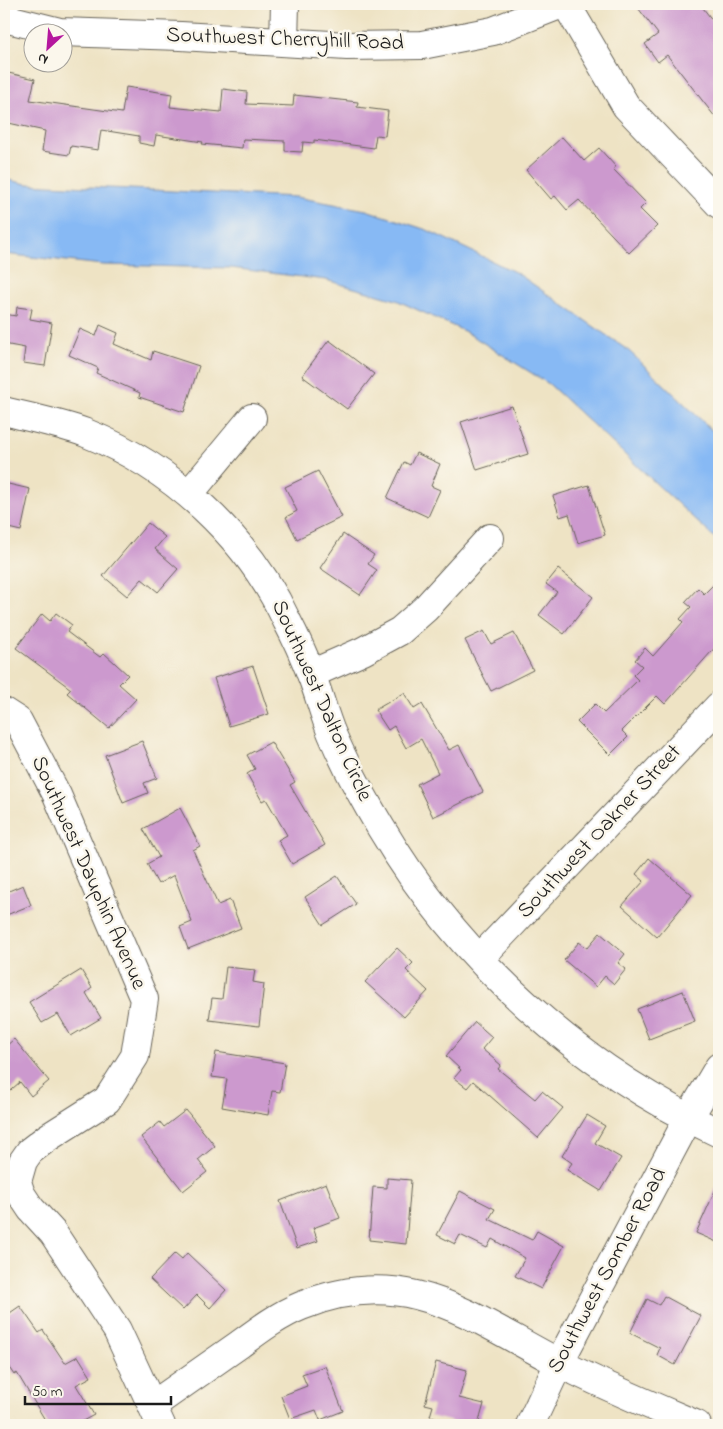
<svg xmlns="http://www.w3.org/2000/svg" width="723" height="1429" font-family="'Indie Flower',sans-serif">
  <rect width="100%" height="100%" fill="#fbf7ec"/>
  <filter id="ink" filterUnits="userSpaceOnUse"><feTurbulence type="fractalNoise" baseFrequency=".02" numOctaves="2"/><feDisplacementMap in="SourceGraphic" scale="10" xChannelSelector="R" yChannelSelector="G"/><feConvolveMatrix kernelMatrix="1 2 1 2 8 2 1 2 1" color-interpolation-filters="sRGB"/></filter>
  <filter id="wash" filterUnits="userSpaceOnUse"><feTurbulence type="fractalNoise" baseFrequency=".0096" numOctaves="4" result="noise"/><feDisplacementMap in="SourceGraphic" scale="20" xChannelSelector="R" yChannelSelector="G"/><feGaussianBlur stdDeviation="1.12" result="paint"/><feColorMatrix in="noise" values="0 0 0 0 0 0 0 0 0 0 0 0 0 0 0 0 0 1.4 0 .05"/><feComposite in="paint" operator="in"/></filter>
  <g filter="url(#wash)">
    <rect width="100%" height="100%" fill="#eee3c4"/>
    <polygon fill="#87b9f4" stroke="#526a88" points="4,179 27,184 296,197 366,210 427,230 517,273 629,351 719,437 719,542 549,384 466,332 396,300 326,280 231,268 103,265 4,254"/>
    <g id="blocks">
      <g fill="#cc99ce">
        <polygon points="635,4 700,4 719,29 719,122 667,55 658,62 645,44 658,34"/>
        <polygon points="4,72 35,79 30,100 122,113 126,87 172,94 170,107 221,112 223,89 247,92 246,104 293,106 294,95 358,102 357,107 388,111 385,136 376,135 374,148 314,140 314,143 303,142 302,152 285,151 285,141 243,139 242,148 202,144 203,142 156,135 154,146 139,143 139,136 101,130 98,150 71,146 69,155 42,151 45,131 4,122"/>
        <polygon points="562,137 584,161 599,148 616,167 613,169 646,203 640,209 657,226 629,253 579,200 567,210 555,196 551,199 526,170"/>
        <polygon points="17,307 32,309 30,319 52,323 45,366 23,363 25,348 4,344 4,314 16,316"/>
        <polygon points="100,325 118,333 114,344 151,360 153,351 199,366 184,412 139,397 140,393 96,373 98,368 69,355 80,329 96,336"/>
        <polygon points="329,340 374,374 347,409 302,376"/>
        <polygon points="512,406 528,454 477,470 461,422"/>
        <polygon points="416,453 440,464 431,486 440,490 428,517 387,498 404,462 410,465"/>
        <polygon points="318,471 342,517 297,539 286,517 297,511 285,487"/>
        <polygon points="4,483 30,489 21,531 4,527"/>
        <polygon points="589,485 605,535 578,543 569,514 560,517 553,496"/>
        <polygon points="148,523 165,537 155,549 178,569 158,592 142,579 127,596 103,576"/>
        <polygon points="343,534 374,555 368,564 377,570 360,595 320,568"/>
        <polygon points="558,569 593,597 564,634 539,615 557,592 546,584"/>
        <polygon points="719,579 719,643 665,704 657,696 622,731 628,737 610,755 577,722 595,704 604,713 638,680 633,675 642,666 635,660 645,648 653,656 683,622 680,619 691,607 685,602 698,588 704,594"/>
        <polygon points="56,613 72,625 67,632 100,657 104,653 128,675 119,684 136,699 109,728 67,693 71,689 16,648 42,614 50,621"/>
        <polygon points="484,631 491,644 514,633 533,670 491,691 465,640"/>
        <polygon points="253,666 269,714 229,726 214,678"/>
        <polygon points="404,693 414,709 422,704 449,750 459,745 483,792 433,817 417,784 438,773 421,739 406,748 394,726 388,730 375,710"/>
        <polygon points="142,741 157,778 144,783 148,793 123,803 105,755"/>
        <polygon points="271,742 295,782 290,785 325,845 292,864 278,840 287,835 266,799 262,801 247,774 255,769 247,755"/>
        <polygon points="180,808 200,846 193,850 218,905 230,900 241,928 188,949 180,927 192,922 174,875 158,884 147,864 159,857 143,829"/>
        <polygon points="649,858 692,895 657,937 622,906 644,881 636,874"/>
        <polygon points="337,876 356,904 323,925 305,897"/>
        <polygon points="23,885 31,905 4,916 4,893"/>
        <polygon points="600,933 625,954 618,963 626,969 614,984 605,976 596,987 564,960 579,942 587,948"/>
        <polygon points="397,948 413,963 406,970 428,991 404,1017 365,982"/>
        <polygon points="226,967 255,970 253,982 264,984 259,1026 209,1020 212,998 222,999"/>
        <polygon points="81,970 92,988 86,993 101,1018 71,1036 58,1014 42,1023 29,1002"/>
        <polygon points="683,991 695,1021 649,1039 637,1009"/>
        <polygon points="475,1022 492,1037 482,1049 501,1065 498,1069 535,1099 542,1091 563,1108 538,1138 473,1081 467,1088 454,1078 461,1070 446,1056"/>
        <polygon points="14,1039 49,1081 31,1096 20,1082 4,1096 4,1048"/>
        <polygon points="216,1052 285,1063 280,1092 272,1091 268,1115 222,1107 227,1079 212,1077"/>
        <polygon points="186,1110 215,1146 198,1160 207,1172 183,1191 141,1137 160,1122 164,1127"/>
        <polygon points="587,1115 605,1126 595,1143 621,1158 601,1191 567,1170 572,1163 562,1156"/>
        <polygon points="387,1178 411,1180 406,1244 369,1240 373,1187 387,1188"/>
        <polygon points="719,1182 719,1243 696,1233"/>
        <polygon points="326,1183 340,1218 313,1228 318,1241 297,1248 280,1201"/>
        <polygon points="460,1191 495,1209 489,1219 532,1240 537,1231 564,1246 541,1289 515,1276 525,1258 492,1239 487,1248 460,1235 455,1244 437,1235"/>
        <polygon points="175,1253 182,1259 187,1253 226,1290 210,1308 197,1295 183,1310 150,1279"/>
        <polygon points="664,1296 701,1316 675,1365 657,1355 660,1348 630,1333 647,1299 659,1305"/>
        <polygon points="20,1306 39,1333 43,1330 65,1363 78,1356 91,1377 76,1385 94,1415 75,1425 48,1425 17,1373 14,1375 4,1360 4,1317"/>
        <polygon points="436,1362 467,1370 459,1398 484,1404 478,1425 465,1425 430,1416 433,1406 425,1404"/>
        <polygon points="325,1366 343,1411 320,1420 316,1410 290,1419 281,1396 307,1386 302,1374"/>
      </g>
    </g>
  </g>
  <g filter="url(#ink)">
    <use href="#blocks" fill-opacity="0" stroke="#666257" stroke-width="1"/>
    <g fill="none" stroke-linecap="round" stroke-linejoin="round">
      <g stroke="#666257" stroke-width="30">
        <g id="minor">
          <polyline points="566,4 626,106 719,204"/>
          <polyline points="4,18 60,32 181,36 347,46 422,45 493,31 562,4"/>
          <polyline points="284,41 285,4"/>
          <path d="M4,411C31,418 59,423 86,433C172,467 248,537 287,621C296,638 304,656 311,674C319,694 324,715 332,734C346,767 363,798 381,828C460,961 580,1068 719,1133"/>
          <polyline points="189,494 252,418"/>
          <polyline points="311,674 363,651 400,631 425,609 490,538"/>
          <polyline points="4,712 18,721 57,795 144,999 135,1056 107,1100 47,1138 30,1151 23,1161 17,1182 21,1194 31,1209 53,1233 117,1330 161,1425"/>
          <polyline points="480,958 719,706"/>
          <path d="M153,1405C182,1385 211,1364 240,1344C259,1330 279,1315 301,1306C406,1263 469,1316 559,1363C604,1386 650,1405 697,1425"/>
          <polyline points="530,1425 559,1363 688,1119 719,1067"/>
        </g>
      </g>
      <use href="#minor" stroke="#fff" stroke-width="28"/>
    </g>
  </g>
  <g text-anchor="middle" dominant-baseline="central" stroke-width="5" stroke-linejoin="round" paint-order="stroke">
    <g font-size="22" fill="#1c1c1c" stroke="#fbf7ec">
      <text transform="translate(285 40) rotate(2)">Southwest Cherryhill Road</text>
      <text transform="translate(321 701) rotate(66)">Southwest Dalton Circle</text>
      <text transform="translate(600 832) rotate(-47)">Southwest Oakner Street</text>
      <text transform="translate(88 873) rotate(66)">Southwest Dauphin Avenue</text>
      <text transform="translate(608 1271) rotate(-62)">Southwest Somber Road</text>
    </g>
  </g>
  <rect width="723" height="1429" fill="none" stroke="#fbf7ec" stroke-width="20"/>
  <g transform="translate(48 48) rotate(206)"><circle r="24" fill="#fbf7ec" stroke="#a29f99"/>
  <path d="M0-4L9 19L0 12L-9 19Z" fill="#b5179e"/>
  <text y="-8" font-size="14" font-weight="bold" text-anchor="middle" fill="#1c1c1c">N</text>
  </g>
  <path d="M25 1396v8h146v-8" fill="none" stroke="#1c1c1c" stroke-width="2.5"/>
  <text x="32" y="1396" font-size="15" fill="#1c1c1c" stroke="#fbf7ec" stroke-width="4" paint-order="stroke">50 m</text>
</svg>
